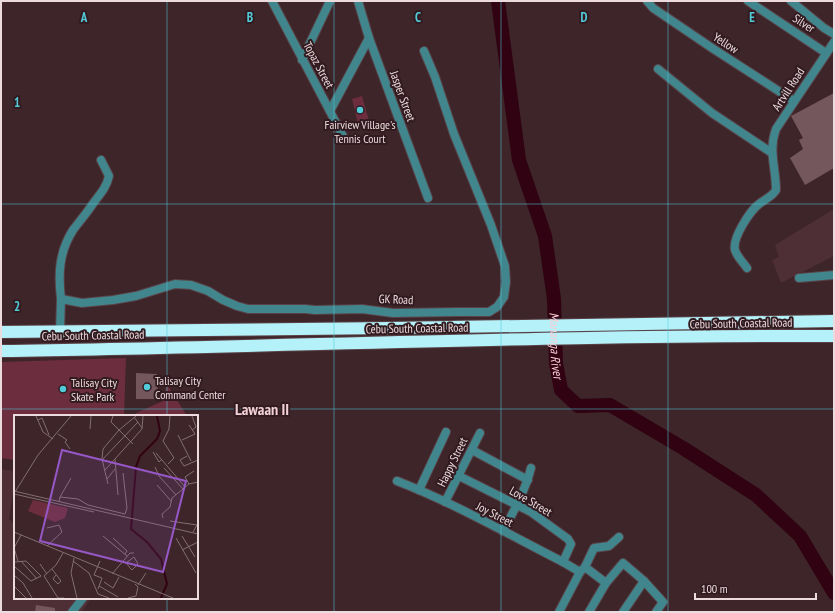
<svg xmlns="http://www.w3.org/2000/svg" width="835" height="613" font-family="'PT Sans Narrow',sans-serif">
  <rect width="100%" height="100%" fill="#3d252a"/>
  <g fill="#4d2f35">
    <polygon points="834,209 834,256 781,283 772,260 779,257 775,245"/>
    <polygon points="1,469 15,471 15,480 9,519 15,525 15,598 91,598 82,612 1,612"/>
  </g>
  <g fill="#6c2e3e">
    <polygon points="362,96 369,121 358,124 352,99"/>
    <polygon points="126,358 124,416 15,416 15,460 1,458 1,362"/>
    <polygon points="167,384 187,416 136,416 136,413 163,401"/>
  </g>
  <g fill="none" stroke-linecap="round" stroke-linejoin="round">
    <path stroke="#300212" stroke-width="14" id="s1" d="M498,1L519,160L545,236L554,299L556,363L561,390L578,406L610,405L683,448L756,495L800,536L834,593"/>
  </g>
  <g fill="#73575d">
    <polygon points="834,93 834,168 805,185 790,158 803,149 799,140 803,138 791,116"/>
    <polygon points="136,373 157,374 158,399 136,399"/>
    <polygon points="36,605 55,608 55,612 35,612"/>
  </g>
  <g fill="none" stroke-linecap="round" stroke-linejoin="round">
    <g stroke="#594247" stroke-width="10">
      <g id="minor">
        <polyline points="272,1 345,140"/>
        <polyline points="358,1 369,38 428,198"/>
        <polyline points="647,1 653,8 712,48 794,101"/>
        <polyline points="748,1 826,53"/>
        <polyline points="791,1 824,28 834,34"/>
        <polyline points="302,60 330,1"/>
        <polyline points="658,69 712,113 772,153"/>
        <polyline points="330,111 369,38"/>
        <path d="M747,268C743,262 737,257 735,250C732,238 750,211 759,204C765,199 772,197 776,190C776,168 768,151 776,129L834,42"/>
        <polyline points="799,278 834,275"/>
        <path d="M61,299C58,274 59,252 73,230C79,222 86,214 92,205C99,195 106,189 109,176L101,160"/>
        <polyline points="60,331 61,299 82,303 113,300 136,296 175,284 191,285 208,291 223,300 237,306 248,309 305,309 315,310 362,309 393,313 458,312 489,312 497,307 504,297 506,282 505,266 491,225 454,134 435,77 424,51"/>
        <polyline points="472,450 528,480"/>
        <polyline points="459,476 531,512 568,539 571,544 563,562"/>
        <path d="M397,481C454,503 508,534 563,562L580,572"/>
        <polyline points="419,490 446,432"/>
        <polyline points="445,502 480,433"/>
        <path d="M503,531C514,511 525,491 531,468"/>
        <polyline points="585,567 606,583"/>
        <polyline points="72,612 83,598"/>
        <polyline points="559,612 580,572 585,567 594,548 609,546 619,537"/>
        <polyline points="589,612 606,583 623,563 644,581 663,602 656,612"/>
        <polyline points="623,612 644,581"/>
      </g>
    </g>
    <g stroke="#594247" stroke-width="14">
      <g id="highway">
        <polyline points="1,332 391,328 834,321"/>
        <path d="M1,351C279,347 556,335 834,336"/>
      </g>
    </g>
    <use href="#minor" stroke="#41858d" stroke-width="8"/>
    <use href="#highway" stroke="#b4f1f8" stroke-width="12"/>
  </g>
  <path fill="none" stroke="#52cbd9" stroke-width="1" stroke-opacity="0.55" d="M167,1V416M334,1V612M501,1V612M668,1V612M1,204H834M1,409H834M167,598V612"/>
  <g fill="#52cbd9" stroke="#321b20" stroke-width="1.5">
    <circle cx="360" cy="110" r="4"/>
    <circle cx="147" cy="387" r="4"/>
    <circle cx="63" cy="389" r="4"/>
  </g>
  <g text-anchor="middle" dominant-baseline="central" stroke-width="4" stroke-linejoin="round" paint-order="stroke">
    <g font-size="12" fill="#ebdbde" stroke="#321b20">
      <text transform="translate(804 23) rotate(33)">Silver</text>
      <text transform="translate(726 43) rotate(33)">Yellow</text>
      <text transform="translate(319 65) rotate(62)">Topaz Street</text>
      <text transform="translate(788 89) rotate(-57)">Artvill Road</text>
      <text transform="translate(403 96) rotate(70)">Jasper Street</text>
      <text transform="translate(396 299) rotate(2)">GK Road</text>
      <text transform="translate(741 323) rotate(-1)">Cebu South Coastal Road</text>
      <text transform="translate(417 328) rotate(-1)">Cebu South Coastal Road</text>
      <text transform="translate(93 335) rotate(-1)">Cebu South Coastal Road</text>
      <text transform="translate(452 462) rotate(-64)">Happy Street</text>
      <text transform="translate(531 501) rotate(30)">Love Street</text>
      <text transform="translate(495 514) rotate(27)">Joy Street</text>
    </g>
    <g font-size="12" fill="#ebdbde" stroke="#321b20" text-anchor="start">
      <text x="360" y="124" text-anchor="middle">Fairview Village's<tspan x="360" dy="14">Tennis Court</tspan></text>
      <text x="155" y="380">Talisay City<tspan x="155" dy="14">Command Center</tspan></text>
      <text x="71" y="382">Talisay City<tspan x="71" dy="14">Skate Park</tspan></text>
    </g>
    <g font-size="13" font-style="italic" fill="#f9cdd5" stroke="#321b20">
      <text stroke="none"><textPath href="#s1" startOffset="351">Mananga River</textPath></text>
    </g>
    <g font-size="16" font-weight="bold" fill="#f1d1d7" stroke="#321b20">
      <text x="262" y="409">Lawaan II</text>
    </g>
  </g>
  <g transform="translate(14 415)">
    <rect width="184" height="184" fill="#3d252a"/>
    <path d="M19,85L54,93L51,103L41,107L14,96Z" fill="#6c2e3e"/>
    <path fill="none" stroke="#300212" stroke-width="2" d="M143,1L146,16L143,24L126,41L122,52L117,114L133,127L147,144L153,169L147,183"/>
    <path fill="none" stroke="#836e72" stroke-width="1" d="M22,1L29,17L39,24M99,1L97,7L119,29M178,1L182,12L178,15M120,2L128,13M24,5L28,3L35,20M76,14L77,1M44,19L53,25L51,27L56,34M164,20L177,46M168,25L181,19L175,10M139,37L145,47L148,44M142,38L171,72M173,41L166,45L170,51L184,45M101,44L104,80M88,45L124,7M154,49L160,43L149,26L155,14L156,1M141,52L145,61L162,80M150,53L169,74M91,55L128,14L129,1M93,64L101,54M94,69L88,44L89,34L105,15L122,1M175,69L171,62L180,56M143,70L157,86M0,76L184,119M1,77L24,40L57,1M0,79L80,97M46,82L57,63M45,87L46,82L64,84L74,90L111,99L113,93L109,58M149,103L148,99L156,92L158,83L175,69L184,67M156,106L183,110L179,117M33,113L45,110L48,117L33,131M0,117L159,183M89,121L113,141M168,121L181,142M99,123L113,136L111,139M162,123L182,158M168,135L184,127M49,138L42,150L30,161L44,183H50M120,142L124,149L118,155L112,148ZM60,143L57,158L63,183M4,146L0,133L7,120M7,146L23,164M59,146L75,158L84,179L95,183M26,149L33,159M0,151L17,166L27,161L12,146L1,147M38,154L47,166L44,169L39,164L42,160M98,159L116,138H120M0,160L9,168L18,183M90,167L99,173L105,162M124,170L132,158M0,171L12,183M85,171L104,182M84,174L88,163L80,160L86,146M114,183L122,181L124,172L121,169"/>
    <path fill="#9758c7" fill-opacity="0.15" stroke="#9758c7" stroke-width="2" d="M48,35L172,66L149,157L26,126Z"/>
    <rect width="184" height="184" fill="none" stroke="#ebdbde" stroke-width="2"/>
  </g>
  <g font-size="13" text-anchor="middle" font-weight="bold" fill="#52cbd9" stroke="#321b20" stroke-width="4" stroke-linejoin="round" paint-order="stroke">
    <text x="84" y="22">A</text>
    <text x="250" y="22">B</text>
    <text x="418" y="22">C</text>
    <text x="584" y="22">D</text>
    <text x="752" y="22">E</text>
    <text x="17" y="107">1</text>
    <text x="17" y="311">2</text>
  </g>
  <rect width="835" height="613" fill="none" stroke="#ebdbde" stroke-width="4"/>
  <path d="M695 593v6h121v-6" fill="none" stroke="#ebdbde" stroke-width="2"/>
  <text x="701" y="593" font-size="12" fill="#ebdbde" stroke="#321b20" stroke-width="3" paint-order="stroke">100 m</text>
</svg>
